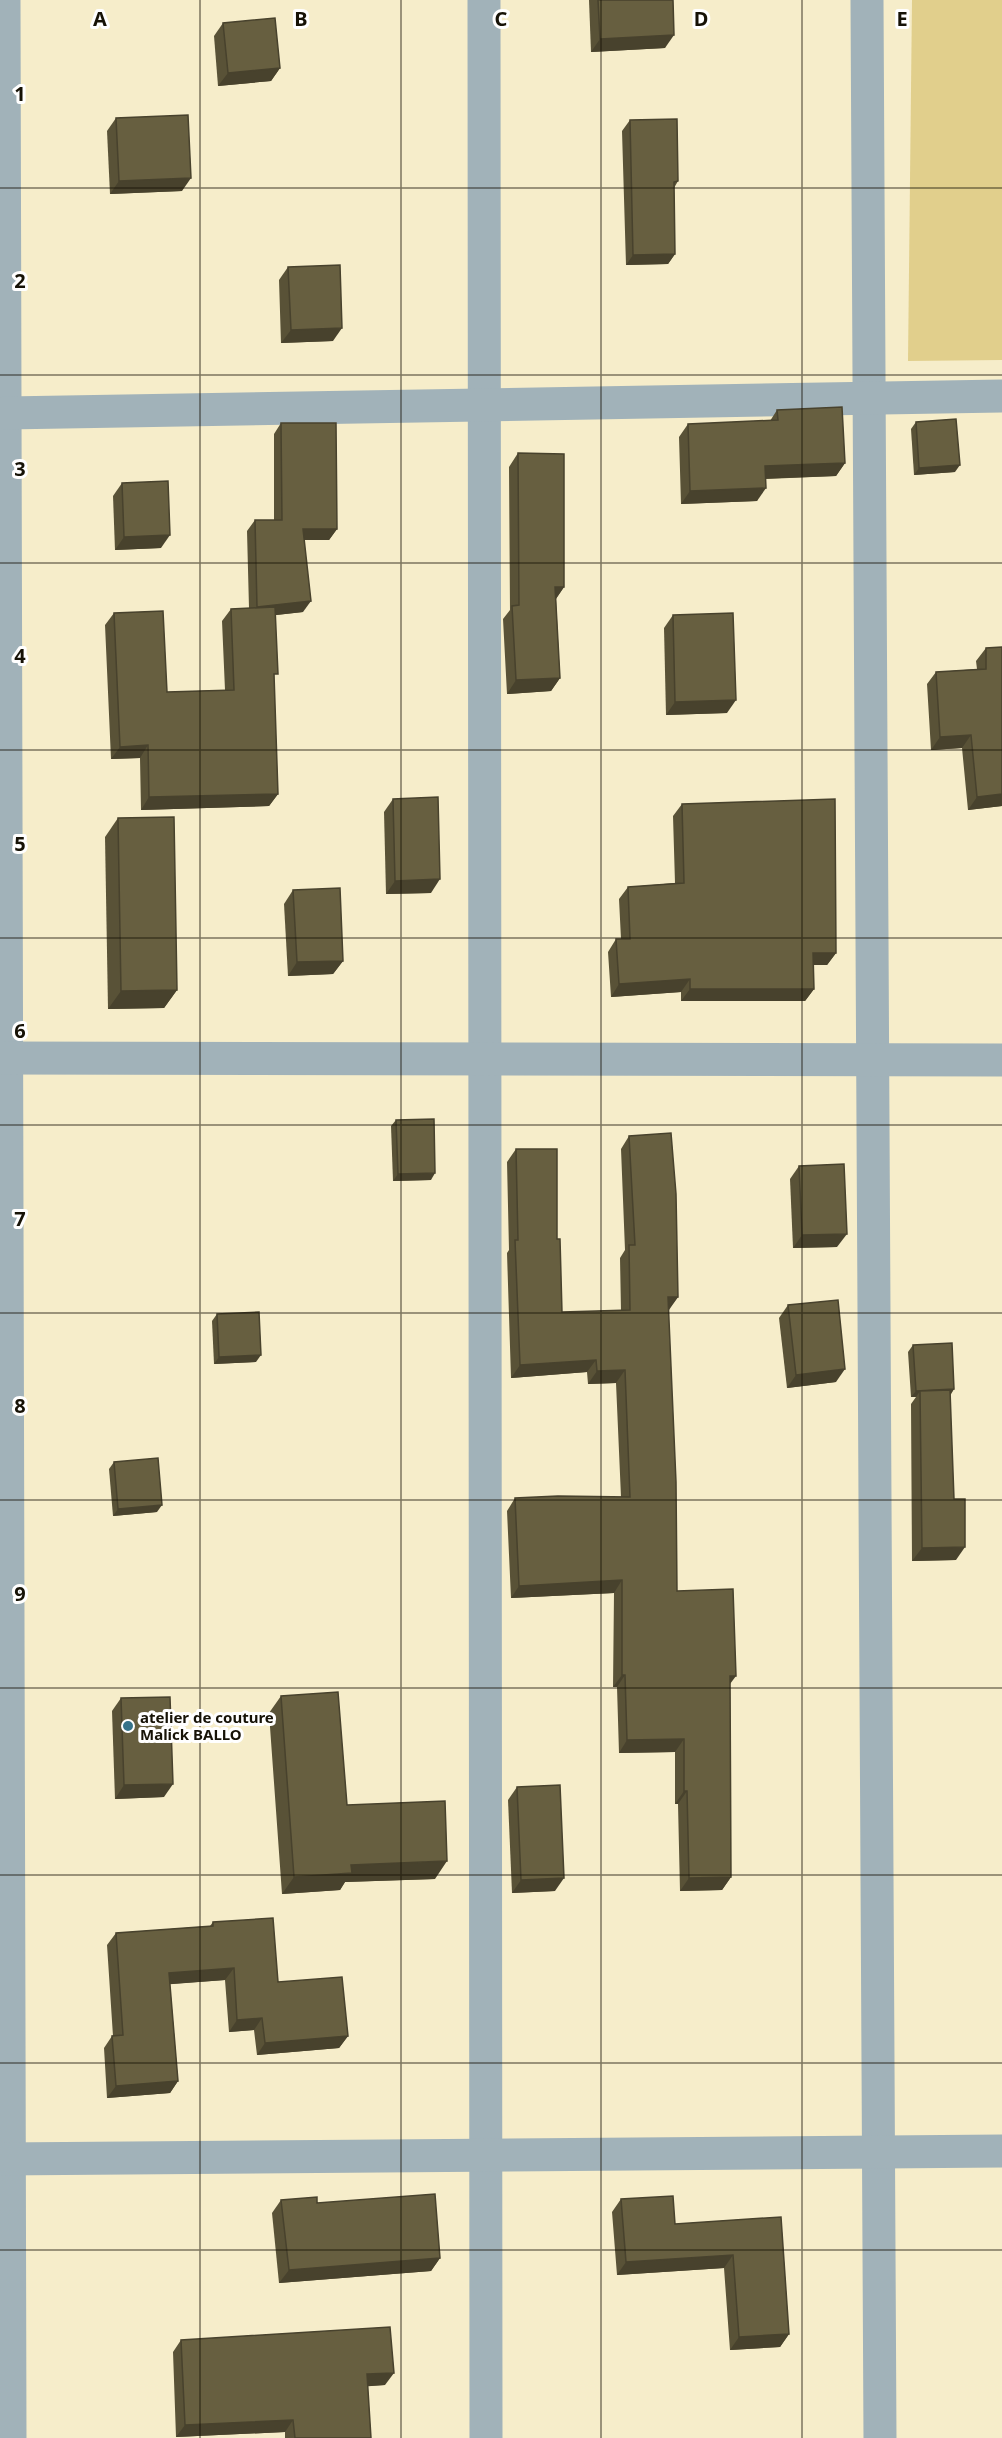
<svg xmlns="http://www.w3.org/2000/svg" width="1002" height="2438" font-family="'Noto Sans',sans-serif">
  <rect width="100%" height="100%" fill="#f6edca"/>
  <polygon fill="#e1cf8c" points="912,0 1002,0 1002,360 908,361"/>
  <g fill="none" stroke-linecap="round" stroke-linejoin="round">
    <g stroke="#a1b2b9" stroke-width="33">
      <polyline points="4,0 10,2438"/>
      <polyline points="484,0 486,2438"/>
      <polyline points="867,0 880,2438"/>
      <polyline points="6,413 1002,396"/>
      <polyline points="0,1058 1002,1060"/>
      <polyline points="0,2159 1002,2151"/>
    </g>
  </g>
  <g fill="#595237">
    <polygon points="589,0 673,0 665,48 591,52"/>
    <polygon points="223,23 280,68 271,81 218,86 214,36"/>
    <polygon points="116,118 182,191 110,194 107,131"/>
    <polygon points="630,120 678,181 674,188 675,254 668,264 626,265 622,131"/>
    <polygon points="288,267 333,341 281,343 279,280"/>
    <polygon points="777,410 845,463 836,476 766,479 757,501 681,504 679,437 688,424 770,421"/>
    <polygon points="916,422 955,472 914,475 911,429"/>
    <polygon points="281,423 337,529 329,540 304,540 303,612 276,615 274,680 278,794 269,806 141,810 140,758 111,759 105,625 114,613 167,692 225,690 222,621 231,609 249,608 247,531 255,520 274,520 274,434"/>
    <polygon points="518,453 564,587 556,599 560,678 551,691 507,694 503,619 510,610 509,467"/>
    <polygon points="122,483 161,548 115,550 113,496"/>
    <polygon points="673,615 727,713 666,715 664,628"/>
    <polygon points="1002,647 1002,806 968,810 962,748 931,750 927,684 936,672 977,669 976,661 986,648"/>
    <polygon points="393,799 431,893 386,894 384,812"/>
    <polygon points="682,804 836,953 827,965 813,965 814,989 805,1001 681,1001 681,992 611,997 608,952 616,939 621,939 619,899 628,887 675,883 673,816"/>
    <polygon points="118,818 177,990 164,1008 108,1009 105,837"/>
    <polygon points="293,890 343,961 333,974 288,976 284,904"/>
    <polygon points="396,1120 431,1180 393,1181 391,1126"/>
    <polygon points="629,1136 678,1297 668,1310 677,1591 730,1684 731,1877 722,1890 680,1891 678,1804 675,1804 675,1752 619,1753 617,1687 613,1687 614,1593 511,1598 507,1511 515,1498 621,1497 616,1383 588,1384 587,1372 511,1378 507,1253 509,1250 507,1162 516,1149 557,1239 562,1312 621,1311 620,1258 625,1250 621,1149"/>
    <polygon points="799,1166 837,1247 793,1248 790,1179"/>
    <polygon points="788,1305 836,1382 787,1388 779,1318"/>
    <polygon points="217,1314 256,1362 214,1364 212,1321"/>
    <polygon points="913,1345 954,1389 950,1396 956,1560 912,1561 911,1404 916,1397 911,1397 908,1352"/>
    <polygon points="114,1462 157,1512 113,1516 109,1469"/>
    <polygon points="281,1696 347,1805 435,1879 345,1882 340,1890 282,1894 269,1713"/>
    <polygon points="121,1698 164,1797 115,1799 112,1711"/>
    <polygon points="517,1787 555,1891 512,1893 508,1800"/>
    <polygon points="213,1922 278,1982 348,2036 339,2048 257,2055 254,2030 229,2032 225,1980 170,1984 178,2081 170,2093 107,2098 104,2048 112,2036 113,2036 107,1945 116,1933 210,1926"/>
    <polygon points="621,2199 675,2224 781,2217 789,2334 780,2347 730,2350 724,2268 617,2275 612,2212"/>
    <polygon points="281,2200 317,2203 440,2258 431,2271 279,2283 272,2213"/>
    <polygon points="181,2340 385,2385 367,2386 371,2438 285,2438 285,2432 176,2437 173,2352"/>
  </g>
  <g fill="#48422d">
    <polygon points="674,35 665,48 591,52 600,39"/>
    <polygon points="280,68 271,81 218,86 228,73"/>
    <polygon points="191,178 182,191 110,194 119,181"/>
    <polygon points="675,254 668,264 626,265 633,255"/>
    <polygon points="342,328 333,341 281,343 291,330"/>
    <polygon points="845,463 836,476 756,479 765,466"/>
    <polygon points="960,465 955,472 914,475 919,468"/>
    <polygon points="766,488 757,501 681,504 690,491"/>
    <polygon points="303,529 337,529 329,540 295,540"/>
    <polygon points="170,535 161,548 115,550 124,537"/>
    <polygon points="555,587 564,587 555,600"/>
    <polygon points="311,601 303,612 250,618 257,607"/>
    <polygon points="560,678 551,691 507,694 516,680"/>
    <polygon points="736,700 727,713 666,715 675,702"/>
    <polygon points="971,735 962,748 931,750 940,737"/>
    <polygon points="148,745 140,758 111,759 120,747"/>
    <polygon points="278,794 269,806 141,810 149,797"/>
    <polygon points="1002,794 1002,806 968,810 977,797"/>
    <polygon points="440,879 431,893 386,894 395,881"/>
    <polygon points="813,953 836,953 827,965 804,965"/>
    <polygon points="343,961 333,974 288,976 297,962"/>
    <polygon points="690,979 681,992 611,997 619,984"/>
    <polygon points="690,989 814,989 805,1001 681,1001"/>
    <polygon points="177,990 164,1008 108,1009 121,991"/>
    <polygon points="435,1173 431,1180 393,1181 398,1174"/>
    <polygon points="847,1234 837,1247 793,1248 802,1235"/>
    <polygon points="668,1297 678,1297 669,1310 659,1310"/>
    <polygon points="261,1355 256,1362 214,1364 219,1357"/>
    <polygon points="596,1360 587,1372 511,1378 520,1365"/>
    <polygon points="845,1369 836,1382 787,1388 796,1375"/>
    <polygon points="625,1370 616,1383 588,1384 597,1371"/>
    <polygon points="954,1389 949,1396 920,1391 916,1397 911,1397 916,1391"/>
    <polygon points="162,1505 157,1512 113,1516 118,1509"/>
    <polygon points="965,1547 956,1560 912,1561 922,1548"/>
    <polygon points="622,1580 614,1593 511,1598 519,1586"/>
    <polygon points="622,1675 625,1675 617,1687 613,1687"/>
    <polygon points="730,1676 736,1676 727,1688"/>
    <polygon points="684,1739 675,1752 619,1753 627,1740"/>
    <polygon points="173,1784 164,1797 115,1799 124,1785"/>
    <polygon points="684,1791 687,1791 678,1804 675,1804"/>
    <polygon points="447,1861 435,1879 345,1882 340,1890 282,1894 294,1877 351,1865"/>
    <polygon points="731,1877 722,1890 680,1891 689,1878"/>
    <polygon points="564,1878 555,1891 512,1893 521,1880"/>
    <polygon points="234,1968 225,1980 160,1985 169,1973"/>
    <polygon points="262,2018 254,2030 229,2032 237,2020"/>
    <polygon points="348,2036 339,2048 257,2055 265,2043"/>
    <polygon points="178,2081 170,2093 107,2098 116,2086"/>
    <polygon points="733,2255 724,2268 617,2275 626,2262"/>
    <polygon points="440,2258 431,2271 279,2283 289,2270"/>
    <polygon points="789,2334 780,2347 730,2350 739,2337"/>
    <polygon points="394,2373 385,2385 358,2387 367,2374"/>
    <polygon points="293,2420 285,2432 176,2437 185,2425"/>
  </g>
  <g fill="#675f40" stroke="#48422d" stroke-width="1.5">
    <polygon points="598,0 673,0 674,35 600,39"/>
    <polygon points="275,18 280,68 228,73 223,23"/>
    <polygon points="188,115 191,178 119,181 116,118"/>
    <polygon points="677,119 678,181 674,182 675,254 633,255 630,120"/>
    <polygon points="340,265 342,328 291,330 288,267"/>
    <polygon points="842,407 845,463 765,466 766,488 690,491 688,424 778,420 777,410"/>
    <polygon points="956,419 960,465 919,468 916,422"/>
    <polygon points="281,423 336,423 337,529 303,529 311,601 257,607 255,520 282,520"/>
    <polygon points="518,453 564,454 564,587 555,587 560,678 516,680 512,606 519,605"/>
    <polygon points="168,481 170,535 124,537 122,483"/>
    <polygon points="275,607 278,674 274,674 278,794 149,797 148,745 120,747 114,613 163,611 167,692 234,690 231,609"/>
    <polygon points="733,613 736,700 675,702 673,615"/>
    <polygon points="1002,647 1002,794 977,797 971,735 940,737 936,672 986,669 986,648"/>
    <polygon points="438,797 440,879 395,881 393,799"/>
    <polygon points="835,799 836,953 813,953 814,989 690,989 690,979 619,984 616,939 630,939 628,887 684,883 682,804"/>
    <polygon points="174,817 177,990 121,991 118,818"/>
    <polygon points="340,888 343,961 297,962 293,890"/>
    <polygon points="434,1119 435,1173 398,1174 396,1120"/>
    <polygon points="671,1133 676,1194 678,1297 668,1297 676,1482 677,1591 733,1589 736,1676 730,1676 731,1877 689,1878 687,1791 684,1791 684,1739 627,1740 625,1675 622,1675 622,1580 519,1586 515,1498 558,1496 630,1497 625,1370 597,1371 596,1360 520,1365 515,1240 518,1240 516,1149 557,1149 557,1239 560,1239 562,1312 630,1310 629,1245 635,1245 629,1136"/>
    <polygon points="844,1164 847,1234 802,1235 799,1166"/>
    <polygon points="838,1300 845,1369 796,1375 788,1305"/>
    <polygon points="259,1312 261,1355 219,1357 217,1314"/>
    <polygon points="952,1343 954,1389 916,1391 913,1345"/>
    <polygon points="950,1390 954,1499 965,1499 965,1547 922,1548 920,1391"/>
    <polygon points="158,1458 162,1505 118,1509 114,1462"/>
    <polygon points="338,1692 347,1805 445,1801 447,1861 351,1865 352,1873 294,1877 281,1696"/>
    <polygon points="170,1697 173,1784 124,1785 121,1698"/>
    <polygon points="560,1785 564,1878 521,1880 517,1787"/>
    <polygon points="273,1918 278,1982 342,1977 348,2036 265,2043 262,2018 237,2020 234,1968 169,1973 178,2081 116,2086 112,2036 123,2035 116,1933 213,1926 213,1922"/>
    <polygon points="435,2194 440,2258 289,2270 281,2200 317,2197 317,2203"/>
    <polygon points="673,2196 675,2224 781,2217 789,2334 739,2337 733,2255 626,2262 621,2199"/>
    <polygon points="390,2327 394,2373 367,2374 371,2438 295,2438 293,2420 185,2425 181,2340"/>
  </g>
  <path fill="none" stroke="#161206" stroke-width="1.5" stroke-opacity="0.55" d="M200,0V2438M401,0V2438M601,0V2438M802,0V2438M0,188H1002M0,375H1002M0,563H1002M0,750H1002M0,938H1002M0,1125H1002M0,1313H1002M0,1500H1002M0,1688H1002M0,1875H1002M0,2063H1002M0,2250H1002"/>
  <circle fill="#36738a" stroke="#fff" stroke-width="2" cx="128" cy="1726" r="6"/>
  <g text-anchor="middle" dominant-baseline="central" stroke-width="6" stroke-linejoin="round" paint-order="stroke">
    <g font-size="15" font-weight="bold" fill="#161206" stroke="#fff" text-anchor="start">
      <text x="140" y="1717">atelier de couture<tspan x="140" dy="17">Malick BALLO</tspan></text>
    </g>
  </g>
  <g font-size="20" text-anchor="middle" font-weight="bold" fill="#161206" stroke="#fff" stroke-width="6" stroke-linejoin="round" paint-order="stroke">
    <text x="100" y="26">A</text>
    <text x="301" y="26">B</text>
    <text x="501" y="26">C</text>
    <text x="701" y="26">D</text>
    <text x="902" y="26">E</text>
    <text x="20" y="101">1</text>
    <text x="20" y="288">2</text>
    <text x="20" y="476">3</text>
    <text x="20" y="663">4</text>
    <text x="20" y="851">5</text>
    <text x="20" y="1038">6</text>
    <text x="20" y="1226">7</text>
    <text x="20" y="1413">8</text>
    <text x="20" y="1601">9</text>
  </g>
</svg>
